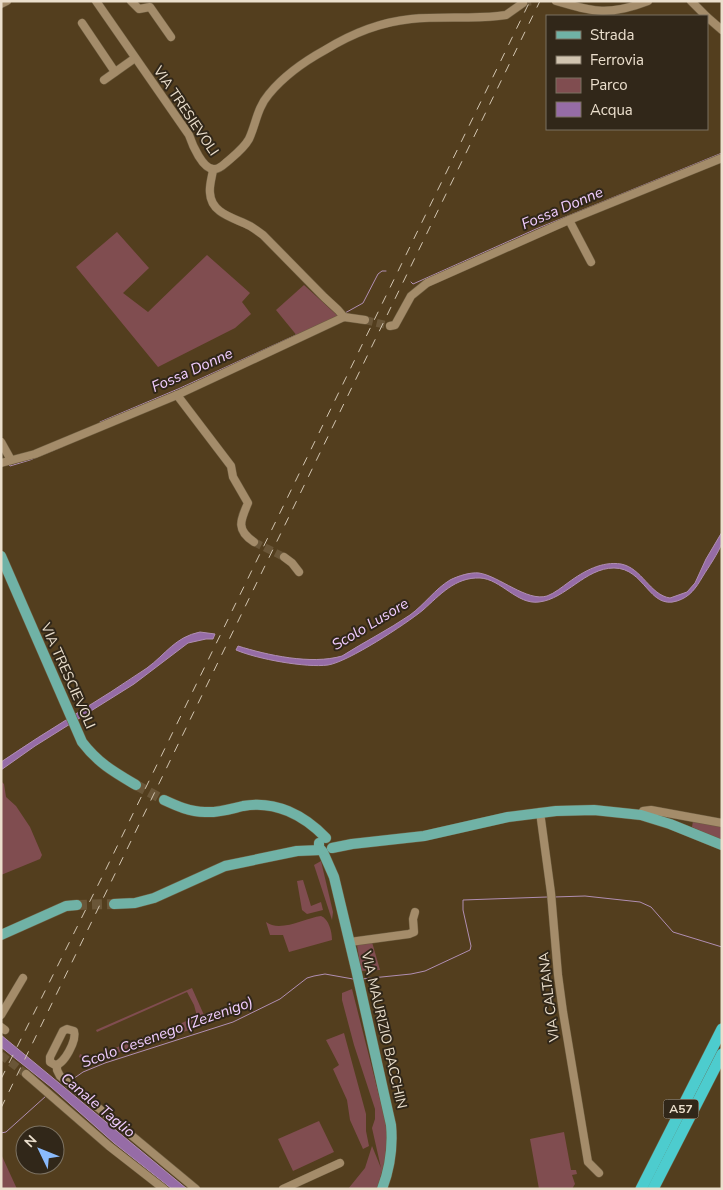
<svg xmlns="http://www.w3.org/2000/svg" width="723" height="1190" font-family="'Nunito Sans',sans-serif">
  <rect width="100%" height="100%" fill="#533e1e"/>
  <g fill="#804d50">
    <polygon points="117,232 149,268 123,293 148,312 207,255 250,293 242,302 251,314 235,328 158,367 76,267"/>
    <polygon points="304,285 339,317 298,337 276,310"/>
    <polygon points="1,781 4,784 6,797 16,806 30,827 42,855 40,859 1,875"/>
    <polygon points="693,821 722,825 722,841 692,827"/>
    <polygon points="321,861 333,912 332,920 314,865"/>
    <polygon points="303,880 311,906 321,902 323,910 307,914 302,910 297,881"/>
    <path d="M321,916C329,919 332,932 332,940L289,952L283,935H270L266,922C280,933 305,918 321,916Z"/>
    <polygon points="372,942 380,970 361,971 357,945"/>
    <polygon points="192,988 208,1024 89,1062 85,1061 79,1057 80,1054 87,1057 95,1056 143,1037 145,1040 197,1016 194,1005 187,992 97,1032 96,1030"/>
    <polygon points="352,989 386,1123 387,1154 377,1189 348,1189 365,1168 372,1146 381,1168 372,1128 375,1119 375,1109 354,1045 342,1000 342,993"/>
    <polygon points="344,1033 366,1114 366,1131 369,1146 363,1149 350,1120 347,1100 333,1069 339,1065 326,1040"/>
    <polygon points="319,1121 334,1152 293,1171 278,1139"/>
    <polygon points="564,1132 571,1170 576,1170 577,1174 572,1175 575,1184 572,1189 539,1189 530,1139"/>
    <polygon points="1,1154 17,1189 1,1189"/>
  </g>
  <g fill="#966ca6" stroke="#b08eb2">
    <path d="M722,532C722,535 723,540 722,543C719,552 708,568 703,576C696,588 690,597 677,601C649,610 645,568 614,568C585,568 566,599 539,602C517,605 501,579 480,578C455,577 440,595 423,610C406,624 348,662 328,665C306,668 257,659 236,650L238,646C267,655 311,665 342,656C364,642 388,630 410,615C424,605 435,589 450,580C458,576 470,572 479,573C499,576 527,602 547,596C555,593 562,587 569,582C584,571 602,561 621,564C642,568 650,595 670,598L687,592L695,583L706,559Z"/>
    <path d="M200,632L215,634L213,639H206L188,643L134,684L35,746L1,770V762C49,729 99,701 147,668C166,654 175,637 200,632Z"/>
    <polygon points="1,1035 187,1189 172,1189 114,1143 51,1087 1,1047"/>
  </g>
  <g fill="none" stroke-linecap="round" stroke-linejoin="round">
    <g stroke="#b08eb2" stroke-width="1">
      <polyline points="411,282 413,284 536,229 722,153"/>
      <polyline points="345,313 363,303 378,274 382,271 386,271"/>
      <polyline points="100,422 178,389 296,335"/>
      <polyline points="8,464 10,466 30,460 64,446"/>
      <polyline points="554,897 585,896 640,902 651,907 673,932 722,947"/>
      <polyline points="362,979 411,974 425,971 470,950 471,946 463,910 463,900 547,897"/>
      <polyline points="73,1079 83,1072 105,1063 233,1022 280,999 307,978 314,976 325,974 353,979"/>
      <polyline points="1,1133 6,1132 46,1096"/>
    </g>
    <g stroke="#6a5638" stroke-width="8" stroke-dasharray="8 4" stroke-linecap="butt">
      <polyline points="523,3 533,1"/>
      <polyline points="365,320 390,326"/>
      <polyline points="254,542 284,557"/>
      <polyline points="1,1055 26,1074"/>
    </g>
    <g stroke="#6a5638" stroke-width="10" stroke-dasharray="10 5" stroke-linecap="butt">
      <polyline points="136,785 164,800"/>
      <polyline points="77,905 114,904"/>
    </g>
    <g stroke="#6e5d40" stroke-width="9">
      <g id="minor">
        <path d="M96,1L189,135C192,144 203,171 215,169C220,169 224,164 228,161C235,155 244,148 249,139C256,124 257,108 269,94C283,77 305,61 325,50C351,34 381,22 411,19C440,16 469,19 498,16L506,15L523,3"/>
        <polyline points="131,1 139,9 150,7 171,37"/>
        <path d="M556,1C594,12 609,16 648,1"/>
        <polyline points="691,1 706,16"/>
        <polyline points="1,4 7,1"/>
        <polyline points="707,17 722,30"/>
        <polyline points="82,23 115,72"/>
        <polyline points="104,80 135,58"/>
        <path d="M213,170C212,177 209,186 210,193C211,214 235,218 250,226C255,229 259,232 263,235L324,297L338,310L344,317"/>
        <polyline points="569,220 591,262"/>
        <polyline points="390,326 395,325 411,296 427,283 569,220 722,158"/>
        <path d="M177,395L231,466L233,477L248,503C240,521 236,530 254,542"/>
        <polyline points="1,442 11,460"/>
        <polyline points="1,463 35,454 177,395 344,317 365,320"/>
        <polyline points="284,557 292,563 299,572"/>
        <polyline points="540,812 551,893 558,975 563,1012 588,1162 599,1173"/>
        <polyline points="641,815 643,811 651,810 722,823"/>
        <polyline points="350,942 409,934 414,932 413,919 415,912"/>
        <polyline points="1,1015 23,978"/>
        <polyline points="1,1027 5,1030"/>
        <path d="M67,1029L74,1031C77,1040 64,1065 55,1065L50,1062V1057L63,1031Z"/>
        <polyline points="57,1066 57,1070 60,1076 196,1189"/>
        <polyline points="26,1074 109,1146 164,1189"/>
        <polyline points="283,1189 340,1163"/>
      </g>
    </g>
    <g stroke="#6e5d40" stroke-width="11">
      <g id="major">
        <path d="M1,556L82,742C98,763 114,772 136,785"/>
        <path d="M164,800C177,806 190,812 205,812C218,813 230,809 243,806C275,800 304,815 326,838"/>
        <path d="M319,843V848L323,852L334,877L356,969L391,1125C393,1147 390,1168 382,1189"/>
        <polyline points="332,848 352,844 424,836 508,817 556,811 594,810 641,815 670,824 722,845"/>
        <polyline points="114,904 135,903 154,898 225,866 297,851 321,850"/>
        <polyline points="1,935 66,906 77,905"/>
      </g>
    </g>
    <g stroke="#6e5d40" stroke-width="12">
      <g id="highway">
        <polyline points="641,1189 722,1029"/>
        <polyline points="653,1189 722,1054"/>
      </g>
    </g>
    <use href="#minor" stroke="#a48c6a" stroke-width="8"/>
    <use href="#major" stroke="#70b2a6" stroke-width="10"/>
    <use href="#highway" stroke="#4dccce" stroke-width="11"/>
    <g stroke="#d1c4b0" stroke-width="1" stroke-dasharray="9 9" stroke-linecap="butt">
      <polyline points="1,1079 106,869 530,1"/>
      <polyline points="1,1108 540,1"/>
    </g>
  </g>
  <g text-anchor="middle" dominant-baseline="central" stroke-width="4" stroke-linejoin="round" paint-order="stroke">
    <rect fill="#312719" stroke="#b3a897" stroke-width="1" x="663.5" y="1099.5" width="35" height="19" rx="4"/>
    <g font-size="12" font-weight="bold" fill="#ebdfcd">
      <text x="681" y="1109">A57</text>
    </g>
    <g font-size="14" fill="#ebdfcd" stroke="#312719">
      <text transform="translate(186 111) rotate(56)">VIA TRESIEVOLI</text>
      <text transform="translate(68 676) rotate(66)">VIA TRESCIEVOLI</text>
      <text transform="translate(549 997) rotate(-97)">VIA CALTANA</text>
      <text transform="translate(384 1030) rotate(77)">VIA MAURIZIO BACCHIN</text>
    </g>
    <g font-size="15" font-style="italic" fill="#f1cdff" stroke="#312719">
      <text transform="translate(562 208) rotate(-23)">Fossa Donne</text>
      <text transform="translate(192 370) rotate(-24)">Fossa Donne</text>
      <text transform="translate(370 624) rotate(-31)">Scolo Lusore</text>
      <text transform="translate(167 1032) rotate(-20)">Scolo Cesenego (Zezenigo)</text>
      <text transform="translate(98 1105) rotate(40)">Canale Taglio</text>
    </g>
  </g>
  <rect width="723" height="1190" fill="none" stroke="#ebdfcd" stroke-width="5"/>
  <rect x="546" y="15" width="162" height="115" fill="#312719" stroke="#7b7161"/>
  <rect x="556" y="31" width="25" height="8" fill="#70b2a6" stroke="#7b7161"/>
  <text x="590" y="40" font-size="15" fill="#ebdfcd">Strada</text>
  <rect x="556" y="56" width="25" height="8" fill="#d1c4b0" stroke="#7b7161"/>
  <text x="590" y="65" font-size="15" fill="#ebdfcd">Ferrovia</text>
  <rect x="556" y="78" width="25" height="15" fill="#804d50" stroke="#7b7161"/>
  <text x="590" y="90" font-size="15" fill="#ebdfcd">Parco</text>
  <rect x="556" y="102" width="25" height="15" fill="#966ca6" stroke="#7b7161"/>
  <text x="590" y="115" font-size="15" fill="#ebdfcd">Acqua</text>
  <g transform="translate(40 1150) rotate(313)"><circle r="24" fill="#312719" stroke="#7b7161"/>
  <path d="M0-4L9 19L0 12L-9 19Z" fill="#8abafc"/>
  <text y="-8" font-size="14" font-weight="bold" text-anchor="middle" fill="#ebdfcd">N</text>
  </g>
</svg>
